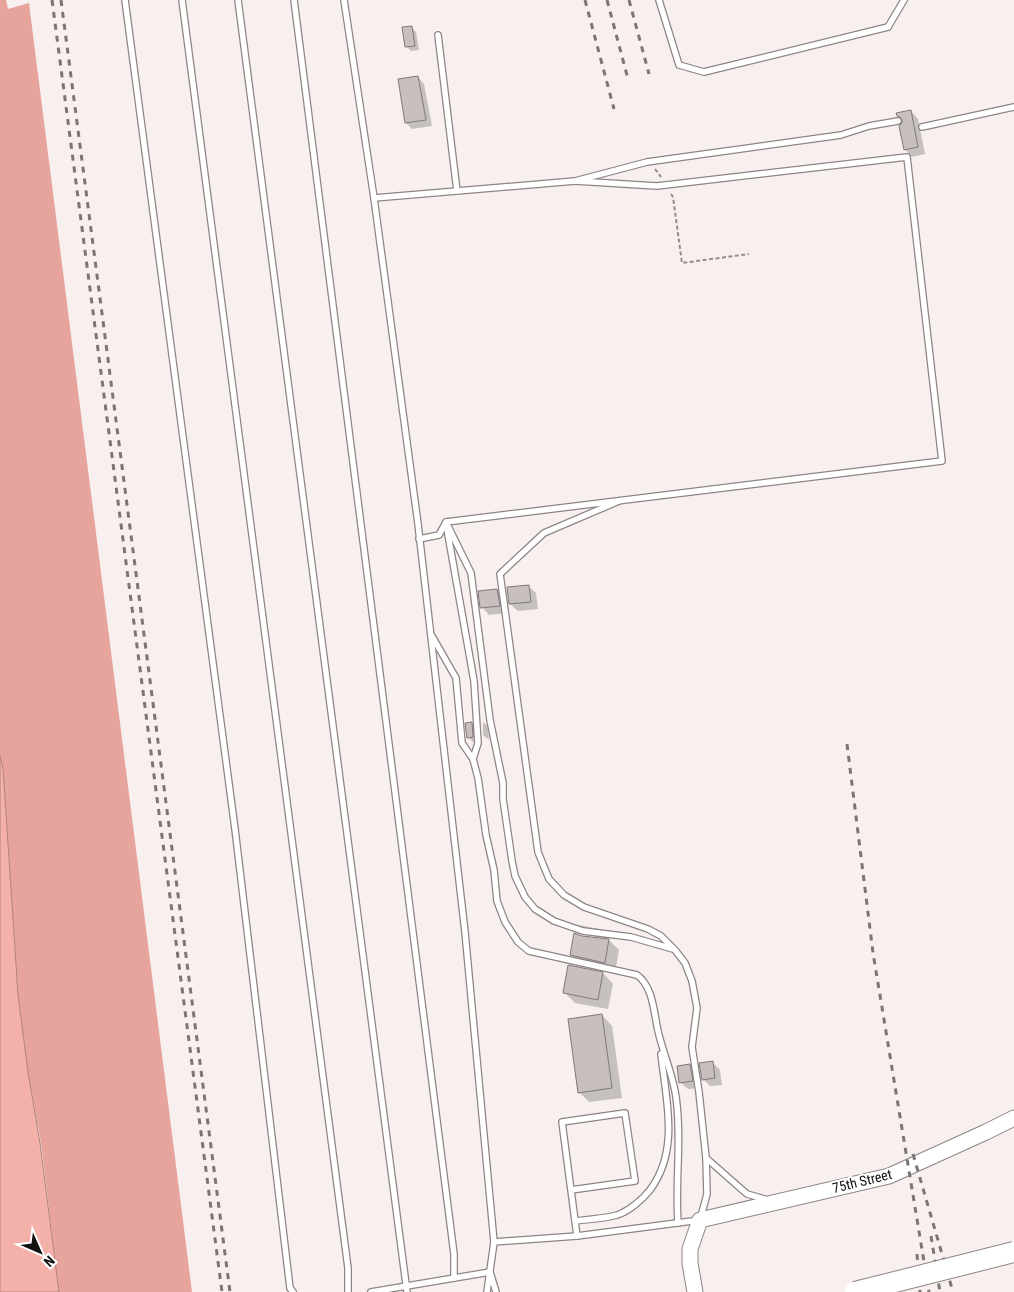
<svg xmlns="http://www.w3.org/2000/svg" width="1014" height="1292" font-family="'Roboto Condensed',sans-serif">
  <rect width="100%" height="100%" fill="#f8f0ef"/>
  <polygon fill="#e6a49d" points="0,0 6,0 8,9 29,3 192,1292 59,1292 41,1143 28,1072 18,995 3,768 0,756"/>
  <polygon fill="#f4b1a9" stroke="#b0817b" points="0,756 3,768 18,995 28,1072 40,1143 59,1292 0,1292"/>
  <g fill="#0003">
    <polygon points="412,28 416,32 419,50 411,51 406,46"/>
    <polygon points="418,77 424,84 432,126 412,129 406,123"/>
    <polygon points="911,111 918,119 925,154 912,157 905,149 904,121 898,116"/>
    <polygon points="528,586 536,593 538,609 518,611 510,604"/>
    <polygon points="497,590 504,597 506,613 489,615 482,607"/>
    <polygon points="483,722 488,726 489,740 483,735"/>
    <polygon points="471,723 476,728 477,742 473,742 468,737"/>
    <polygon points="579,925 610,931 618,939 597,937 587,933"/>
    <polygon points="582,937 609,940 619,950 615,973 582,965 571,955"/>
    <polygon points="603,973 613,984 608,1009 575,1003 565,993"/>
    <polygon points="602,1015 612,1026 622,1098 589,1102 579,1092"/>
    <polygon points="713,1063 720,1070 722,1085 710,1086 703,1079"/>
    <polygon points="690,1066 697,1073 699,1088 688,1089 680,1082"/>
  </g>
  <g fill="#c7c0bf" stroke="#817979">
    <polygon points="412,26 415,46 405,47 402,27"/>
    <polygon points="418,76 426,120 405,123 398,79"/>
    <polygon points="911,110 918,147 904,150 899,126 902,123 902,120 900,117 897,116 896,113"/>
    <polygon points="529,585 531,602 509,604 507,587"/>
    <polygon points="497,589 500,606 480,608 478,591"/>
    <polygon points="472,722 473,737 467,738 465,723"/>
    <polygon points="574,933 582,936 609,939 605,963 570,955"/>
    <polygon points="568,965 603,972 598,1000 563,993"/>
    <polygon points="602,1014 612,1088 578,1093 568,1019"/>
    <polygon points="713,1061 715,1078 702,1080 699,1063"/>
    <polygon points="690,1064 693,1081 679,1083 677,1066"/>
  </g>
  <g fill="none" stroke-linecap="round" stroke-linejoin="round">
    <g stroke="#8d8584" stroke-width="8">
      <g id="lane">
        <polyline points="125,0 235,829 290,1288 293,1292"/>
        <polyline points="182,0 348,1268 348,1292"/>
        <polyline points="238,0 407,1292"/>
        <polyline points="294,0 454,1254 454,1278"/>
        <polyline points="344,0 374,198 418,524 465,932 494,1242 487,1292"/>
        <polyline points="659,0 679,65 704,72 888,27 904,0"/>
        <polyline points="438,35 457,191"/>
        <polyline points="922,127 1014,107"/>
        <polyline points="374,198 575,181 647,162 841,135 869,126 898,121"/>
        <polyline points="446,522 471,573 490,720 503,783 503,799 512,861 515,876 525,897 535,909 554,921 583,931 631,937 673,949"/>
        <polyline points="447,529 474,681 478,743 473,759"/>
        <polyline points="419,539 439,535 446,522 942,461 907,157 657,186 575,181"/>
        <path d="M432,636L456,678L462,743L473,759L478,778L486,835L494,870L497,901L505,922L518,942L529,951L637,975C653,986 654,1013 658,1031C663,1053 673,1075 676,1097C682,1139 675,1181 678,1223"/>
        <polyline points="706,1158 747,1194 768,1200"/>
        <polyline points="571,1190 635,1181 625,1113 562,1122 577,1236 700,1220 707,1194 706,1158 699,1092 692,1047 697,1008 692,981 685,963 675,950 661,936 648,929 584,907 564,895 549,879 538,852 500,574 544,533 619,501"/>
        <path d="M575,1221C588,1219 604,1219 617,1215C629,1211 642,1200 650,1190C680,1150 666,1100 661,1054"/>
        <polyline points="494,1242 577,1236"/>
        <polyline points="371,1292 490,1272 496,1292"/>
      </g>
    </g>
    <g stroke="#8d8584" stroke-width="17">
      <polyline id="secondary" points="695,1292 690,1263 690,1249 700,1220 889,1176 986,1132 1014,1118"/>
    </g>
    <g stroke="#928c8b" stroke-width="2" stroke-dasharray="4 2.5" stroke-linecap="butt">
      <polyline points="655,169 661,177"/>
      <polyline points="671,194 673,197 682,263 749,254"/>
    </g>
    <use href="#lane" stroke="#fff" stroke-width="5.5"/>
    <use href="#secondary" stroke="#fff" stroke-width="15"/>
    <g stroke="#7b7575" stroke-width="3" stroke-dasharray="6 6" stroke-linecap="butt">
      <polyline points="52,0 222,1292"/>
      <polyline points="61,0 230,1292"/>
      <polyline points="585,0 614,109"/>
      <polyline points="607,0 628,79"/>
      <polyline points="629,0 649,74"/>
      <polyline points="847,744 873,953 929,1292"/>
      <polyline points="913,1154 953,1292"/>
      <polyline points="931,1236 940,1292"/>
      <polyline points="917,1254 920,1292"/>
    </g>
    <g stroke="#8d8584" stroke-width="22" stroke-linecap="butt">
      <polyline id="highway-bridge" points="855,1292 1014,1252"/>
    </g>
    <use href="#highway-bridge" stroke="#fff" stroke-width="20"/>
  </g>
  <g text-anchor="middle" dominant-baseline="central" stroke-width="4" stroke-linejoin="round" paint-order="stroke">
    <g font-size="14" fill="#131010" stroke="#fff">
      <text transform="translate(862 1181) rotate(-14)">75th Street</text>
    </g>
  </g>
  <g transform="translate(40 1252) rotate(135)" stroke="#ffffff" stroke-width="4" paint-order="stroke">
  <path d="M0-4L9 19L0 12L-9 19Z" fill="#131010"/>
  <text y="-8" font-size="14" font-weight="bold" text-anchor="middle" fill="#131010">N</text>
  </g>
</svg>
